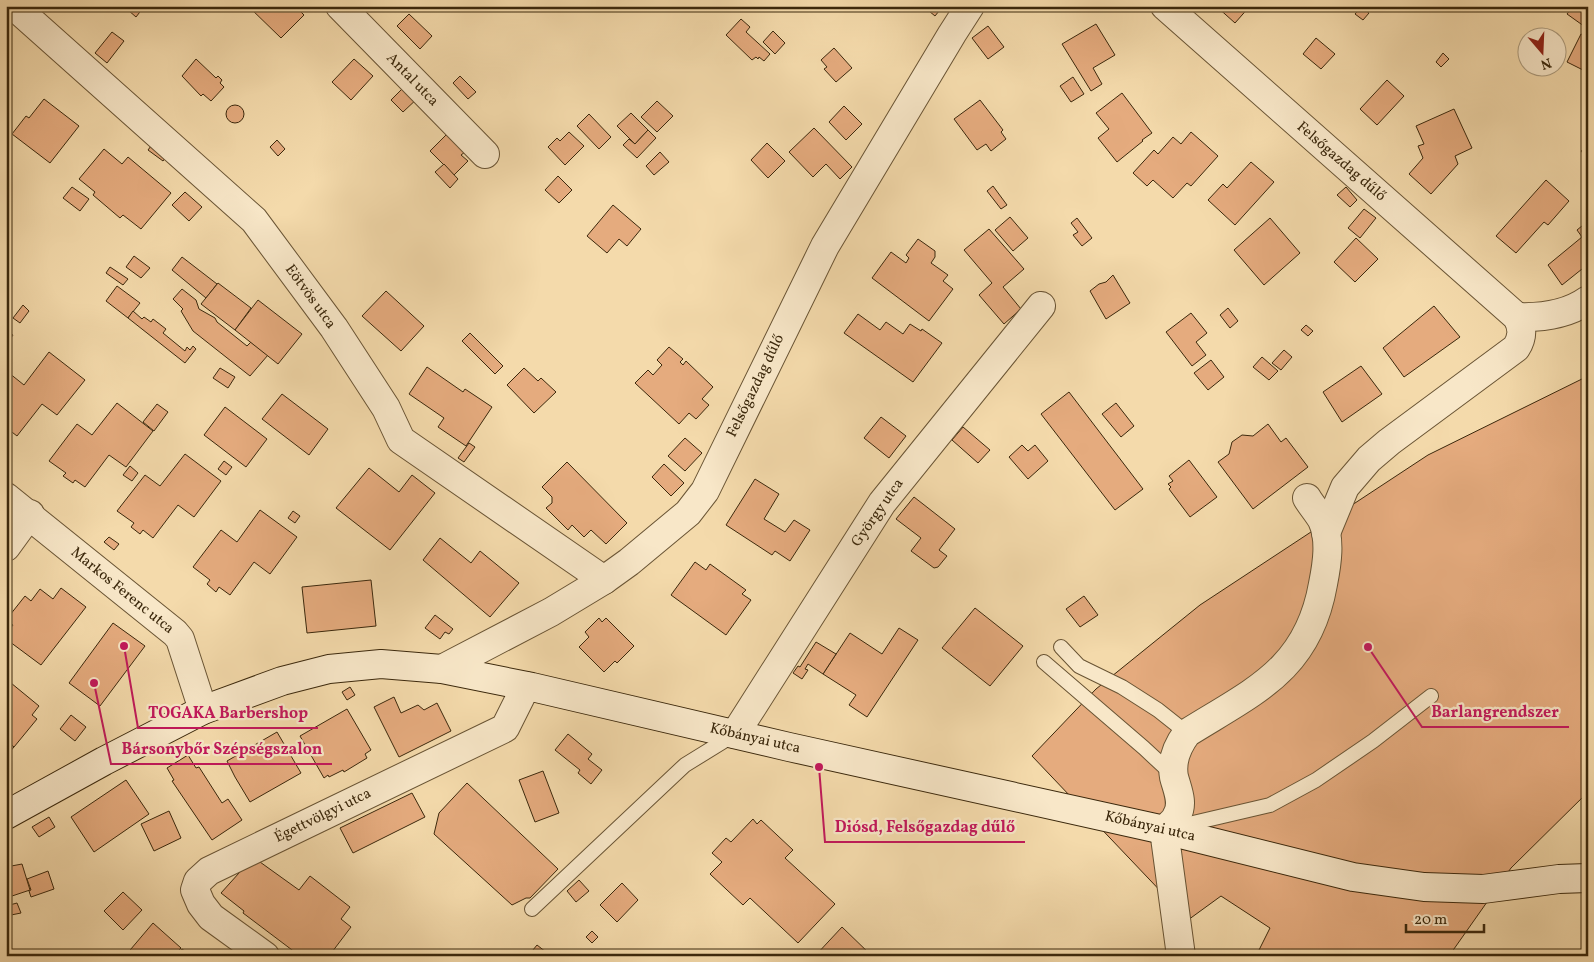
<svg xmlns="http://www.w3.org/2000/svg" width="1594" height="962" font-family="Vollkorn,serif">
  <rect width="100%" height="100%" fill="#f4daab"/>
  <filter id="stains"><feTurbulence type="fractalNoise" baseFrequency=".004" numOctaves="4"/><feColorMatrix values="0 0 0 0 .2 0 0 0 0 .09 0 0 0 0 .02 0 0 0 .5 -.17"/></filter>
  <radialGradient id="worn" r=".72"><stop offset=".6" stop-color="#630" stop-opacity="0"/><stop offset="1" stop-color="#630" stop-opacity=".3"/></radialGradient>
  <g fill="#e5ab7e" stroke="#3b280c">
    <polygon points="131,6 140,6 143,8 136,17 128,10"/>
    <polygon points="248,6 295,6 304,15 281,38"/>
    <polygon points="923,6 943,6 935,16"/>
    <polygon points="1216,6 1250,6 1235,23"/>
    <polygon points="1573,6 1588,6 1588,29 1567,14"/>
    <polygon points="1361,7 1369,13 1363,20 1355,14"/>
    <polygon points="409,14 432,36 420,49 397,26"/>
    <polygon points="741,19 750,27 746,32 770,54 764,61 759,57 758,59 756,57 752,60 726,35"/>
    <polygon points="1096,24 1115,55 1093,68 1102,84 1091,91 1062,44"/>
    <polygon points="988,26 1004,47 988,59 972,38"/>
    <polygon points="773,31 785,43 775,54 763,42"/>
    <polygon points="112,32 124,41 107,63 95,53"/>
    <polygon points="1581,34 1588,37 1587,72 1567,62"/>
    <polygon points="1316,38 1335,54 1321,69 1303,54"/>
    <polygon points="834,48 852,68 836,82 824,69 827,67 821,60"/>
    <polygon points="1443,53 1449,59 1441,67 1436,62"/>
    <polygon points="196,59 216,78 218,76 222,80 220,83 224,87 211,101 203,94 201,96 182,76"/>
    <polygon points="354,59 373,76 351,100 332,82"/>
    <polygon points="460,76 476,92 468,99 453,83"/>
    <polygon points="1073,77 1084,94 1071,102 1060,86"/>
    <polygon points="1387,80 1404,96 1377,125 1360,109"/>
    <polygon points="408,83 420,96 403,112 391,100"/>
    <polygon points="1122,93 1152,133 1142,140 1143,141 1117,162 1098,138 1109,129 1096,113"/>
    <polygon points="44,99 79,126 50,163 12,134 26,116 29,118"/>
    <polygon points="980,100 1003,130 1001,132 1006,139 991,151 986,144 977,150 954,119"/>
    <polygon points="657,101 673,116 657,132 641,117"/>
    <circle cx="235" cy="114" r="9"/>
    <polygon points="844,106 862,124 846,140 829,122"/>
    <polygon points="1454,109 1472,148 1455,156 1458,164 1431,194 1409,174 1423,158 1418,146 1424,144 1416,126"/>
    <polygon points="631,113 648,130 635,144 617,126"/>
    <polygon points="589,114 611,137 599,149 577,126"/>
    <polygon points="814,128 852,167 840,179 826,164 813,177 789,152"/>
    <polygon points="648,130 656,138 637,158 623,145 629,139 635,144"/>
    <polygon points="569,132 584,146 565,165 548,147 557,138 560,141"/>
    <polygon points="1191,132 1218,156 1191,186 1187,183 1173,198 1153,180 1147,186 1133,173 1154,150 1158,154 1173,137 1181,144"/>
    <polygon points="447,134 465,152 461,155 468,161 454,175 430,151"/>
    <polygon points="277,140 285,149 278,156 270,147"/>
    <polygon points="154,142 169,153 163,161 148,150"/>
    <polygon points="767,143 785,161 768,178 751,160"/>
    <polygon points="1588,145 1588,159 1581,151"/>
    <polygon points="104,149 122,164 128,157 171,193 141,229 123,215 120,218 93,195 95,192 79,179"/>
    <polygon points="660,152 669,162 654,175 646,166"/>
    <polygon points="1251,162 1274,182 1235,225 1208,200 1223,184 1227,188"/>
    <polygon points="444,164 458,179 450,188 435,172"/>
    <polygon points="558,176 572,190 559,203 545,190"/>
    <polygon points="1546,180 1569,201 1548,225 1544,222 1516,253 1496,236"/>
    <polygon points="993,186 1007,205 1001,209 987,191"/>
    <polygon points="72,187 89,199 80,211 63,198"/>
    <polygon points="1346,187 1357,200 1350,207 1337,195"/>
    <polygon points="185,192 202,207 189,221 172,205"/>
    <polygon points="613,205 641,229 627,246 619,239 607,253 587,236"/>
    <polygon points="1364,209 1376,218 1360,238 1348,228"/>
    <polygon points="1010,217 1028,238 1013,251 995,230"/>
    <polygon points="1077,218 1092,238 1082,246 1073,235 1078,232 1071,223"/>
    <polygon points="1270,218 1300,253 1264,285 1234,250"/>
    <polygon points="1588,221 1588,266 1587,265 1562,285 1548,265 1582,237 1577,230"/>
    <polygon points="989,229 1024,269 1003,287 1021,309 1004,324 979,295 992,283 964,250"/>
    <polygon points="1356,238 1378,259 1355,282 1334,262"/>
    <polygon points="918,239 935,251 935,257 931,263 948,275 943,281 953,289 929,321 872,278 891,252 906,263 909,258 906,255"/>
    <polygon points="134,256 150,268 141,278 126,267"/>
    <polygon points="182,257 217,284 206,298 172,270"/>
    <polygon points="110,267 128,279 123,285 106,273"/>
    <polygon points="1113,275 1130,303 1106,319 1090,291 1099,284 1106,282"/>
    <polygon points="218,283 251,308 235,330 201,304"/>
    <polygon points="117,286 140,303 128,318 106,301"/>
    <polygon points="182,289 196,300 199,309 215,318 217,322 247,346 251,342 268,355 250,376 193,331 181,311 183,309 173,299"/>
    <polygon points="386,291 424,326 401,351 362,316"/>
    <polygon points="258,300 302,334 278,364 235,330"/>
    <polygon points="23,305 29,311 20,323 13,318"/>
    <polygon points="1434,306 1460,337 1404,377 1383,348"/>
    <polygon points="1228,308 1238,321 1230,328 1220,315"/>
    <polygon points="133,311 142,319 144,317 151,322 153,319 166,329 163,333 185,351 187,347 190,350 193,346 196,349 185,363 128,318"/>
    <polygon points="1191,313 1207,333 1196,342 1206,355 1192,366 1166,332"/>
    <polygon points="858,314 880,330 886,322 903,334 910,324 921,331 922,329 942,343 913,382 844,333"/>
    <polygon points="1306,325 1313,331 1308,336 1301,330"/>
    <polygon points="6,330 13,335 6,345"/>
    <polygon points="470,333 503,366 495,374 462,341"/>
    <polygon points="669,347 683,359 680,362 683,365 686,361 713,387 702,399 709,405 696,419 689,413 679,424 635,383 648,370 653,375 662,365 657,360"/>
    <polygon points="1284,350 1292,357 1281,370 1272,363"/>
    <polygon points="49,352 85,380 57,415 42,404 17,436 8,429 6,431 6,377 9,373 24,385"/>
    <polygon points="1262,357 1278,371 1269,380 1253,367"/>
    <polygon points="1211,360 1224,377 1208,390 1194,373"/>
    <polygon points="1361,366 1382,394 1342,422 1323,392"/>
    <polygon points="427,367 463,392 465,389 492,407 466,446 438,427 444,418 409,394"/>
    <polygon points="220,368 235,377 228,388 213,378"/>
    <polygon points="524,368 538,381 541,378 556,392 534,413 507,385"/>
    <polygon points="1588,376 1588,792 1511,868 1449,956 1256,956 1270,928 1221,896 1188,920 1032,756 1096,689 1200,605 1428,455"/>
    <polygon points="1069,392 1143,489 1115,510 1041,414"/>
    <polygon points="282,394 328,429 309,455 262,419"/>
    <polygon points="117,403 153,431 126,467 109,455 85,487 75,480 73,483 63,476 66,473 49,461 77,424 92,435"/>
    <polygon points="1116,403 1134,426 1121,437 1102,414"/>
    <polygon points="157,404 168,412 154,431 143,422"/>
    <polygon points="225,407 267,439 246,467 204,435"/>
    <polygon points="881,417 906,436 889,458 864,438"/>
    <polygon points="1268,424 1281,442 1286,438 1308,467 1253,509 1218,462 1229,454 1232,442 1242,435 1253,436"/>
    <polygon points="963,427 990,450 978,463 952,440"/>
    <polygon points="685,438 702,453 685,471 668,456"/>
    <polygon points="469,443 475,447 464,462 458,458"/>
    <polygon points="1022,445 1028,451 1035,445 1048,461 1028,479 1009,457"/>
    <polygon points="185,454 221,481 194,517 178,505 153,538 143,530 140,534 131,527 134,523 117,511 145,475 160,486"/>
    <polygon points="1189,460 1217,497 1190,517 1169,489 1171,487 1168,484 1173,481 1169,476"/>
    <polygon points="224,461 232,467 226,475 218,469"/>
    <polygon points="567,462 627,523 606,544 591,530 584,537 572,525 568,530 546,508 552,503 552,497 542,487"/>
    <polygon points="664,464 684,483 671,496 652,477"/>
    <polygon points="130,466 138,473 132,481 123,475"/>
    <polygon points="369,468 399,492 412,475 435,493 390,550 336,508"/>
    <polygon points="755,479 779,494 764,519 785,532 794,520 810,530 790,561 775,551 772,555 726,525"/>
    <polygon points="914,497 955,529 939,550 947,556 938,567 934,568 911,551 921,538 896,519"/>
    <polygon points="260,510 297,537 270,574 254,562 230,595 219,587 216,592 207,584 210,580 193,567 221,530 237,542"/>
    <polygon points="293,511 300,516 295,523 288,518"/>
    <polygon points="109,537 119,544 114,550 104,542"/>
    <polygon points="440,538 471,563 480,551 519,583 490,617 423,560"/>
    <polygon points="695,562 706,570 710,564 746,590 742,594 751,600 726,635 671,595"/>
    <polygon points="371,580 376,626 307,633 302,587"/>
    <polygon points="61,588 86,607 41,665 6,639 6,634 13,625 6,620 25,596 31,601 40,589 53,599"/>
    <polygon points="1084,596 1098,615 1080,627 1066,609"/>
    <polygon points="975,608 1023,646 990,686 942,648"/>
    <polygon points="435,615 453,629 449,634 445,632 440,639 425,628"/>
    <polygon points="599,618 602,622 606,618 634,646 617,663 615,661 604,672 579,647 589,637 585,632"/>
    <polygon points="113,623 145,646 100,706 69,683"/>
    <polygon points="899,628 918,640 867,717 849,705 856,695 823,674 850,633 882,654"/>
    <polygon points="816,642 836,654 823,674 808,664 805,669 808,670 802,679 793,673 798,666 800,667"/>
    <polygon points="11,683 39,706 32,715 37,719 14,747 6,740 6,684 9,686"/>
    <polygon points="350,687 355,695 347,700 342,692"/>
    <polygon points="394,697 401,713 418,705 424,710 437,703 451,731 399,757 374,707"/>
    <polygon points="347,709 371,750 365,754 367,758 344,772 343,770 329,777 328,775 324,778 300,736"/>
    <polygon points="71,715 86,727 75,741 60,729"/>
    <polygon points="277,732 301,773 250,802 235,777 227,761"/>
    <polygon points="568,734 592,754 588,759 602,770 591,784 578,773 580,770 555,750"/>
    <polygon points="6,740 14,747 6,756"/>
    <polygon points="188,755 196,768 199,767 222,803 228,799 242,820 212,840 172,781 174,780 167,768"/>
    <polygon points="543,771 559,813 535,822 519,780"/>
    <polygon points="126,780 149,814 94,852 71,817"/>
    <polygon points="467,783 558,869 530,898 526,898 512,905 434,834 439,813"/>
    <polygon points="412,793 425,817 353,853 340,828"/>
    <polygon points="169,811 181,838 154,851 141,824"/>
    <polygon points="49,817 55,827 39,837 32,827"/>
    <polygon points="753,819 757,824 761,820 793,850 785,858 835,904 798,943 750,898 743,905 710,874 722,862 712,853 726,838 731,842"/>
    <polygon points="260,862 299,890 310,876 350,907 341,919 351,927 329,956 300,956 243,913 244,911 221,893 248,863"/>
    <polygon points="22,864 30,890 6,898 6,867"/>
    <polygon points="48,871 54,889 31,897 29,891 31,890 27,879"/>
    <polygon points="579,880 589,891 576,902 567,891"/>
    <polygon points="622,883 638,900 617,922 600,905"/>
    <polygon points="123,892 142,910 123,930 104,911"/>
    <polygon points="17,903 21,913 6,916 6,906"/>
    <polygon points="153,923 181,948 173,956 125,956"/>
    <polygon points="842,927 872,956 815,956"/>
    <polygon points="592,931 598,937 592,943 586,937"/>
    <polygon points="537,945 551,956 528,956"/>
    <polygon points="182,949 189,954 187,956 176,956"/>
  </g>
  <g fill="none" stroke-linecap="round" stroke-linejoin="round">
    <g stroke="#695434" stroke-width="16">
      <g id="lane">
        <polyline points="1061,647 1079,666 1122,687 1158,710 1187,733"/>
        <polyline points="1044,662 1144,748 1173,775"/>
        <polyline points="1176,827 1270,805 1316,780 1373,741 1431,696"/>
        <polyline points="532,909 685,765 732,736"/>
      </g>
    </g>
    <g stroke="#695434" stroke-width="30">
      <g id="street">
        <polyline points="14,6 254,220 334,328 386,408 401,440 604,580"/>
        <polyline points="340,6 485,154"/>
        <path d="M1165,6L1517,317C1523,328 1523,337 1516,348L1389,442L1369,459L1345,487L1326,533"/>
        <path d="M1517,317C1542,318 1567,315 1588,300"/>
        <polyline points="6,497 175,633 180,639 203,710"/>
        <polyline points="6,547 30,514"/>
        <polyline points="442,669 551,612 604,580 629,562 688,513 705,491 825,246 952,34 970,6"/>
        <polyline points="735,734 882,503 1041,306"/>
        <polyline points="265,956 211,917 201,904 195,890 198,881 209,871 505,728 526,686"/>
        <path d="M1181,956L1164,830C1168,826 1175,821 1177,815C1184,803 1177,789 1174,777C1171,761 1178,745 1187,733C1254,691 1308,670 1323,584C1327,564 1331,539 1322,520C1318,513 1311,505 1307,498"/>
      </g>
    </g>
    <g stroke="#3b280c" stroke-width="30">
      <polyline id="secondary" points="6,815 104,761 203,710 282,681 329,669 381,664 442,669 532,687 789,747 1164,830 1353,877 1424,887 1483,889 1559,879 1588,878"/>
    </g>
    <use href="#lane" stroke="#f8e7c8" stroke-width="14"/>
    <use href="#street" stroke="#f8e7c8" stroke-width="28"/>
    <use href="#secondary" stroke="#f8e7c8" stroke-width="28"/>
  </g>
  <g text-anchor="middle" dominant-baseline="central" stroke-width="4.5" stroke-linejoin="round" paint-order="stroke">
    <g font-size="15" fill="#3b280c" stroke="#f8e7c8">
      <text transform="translate(412 80) rotate(46)">Antal utca</text>
      <text transform="translate(1341 162) rotate(41)">Felsőgazdag dűlő</text>
      <text transform="translate(310 297) rotate(54)">Eötvös utca</text>
      <text transform="translate(756 386) rotate(-64)">Felsőgazdag dűlő</text>
      <text transform="translate(878 513) rotate(-55)">György utca</text>
      <text transform="translate(122 591) rotate(39)">Markos Ferenc utca</text>
      <text transform="translate(755 739) rotate(13)">Kőbányai utca</text>
      <text transform="translate(323 816) rotate(-26)">Égettvölgyi utca</text>
      <text transform="translate(1150 827) rotate(13)">Kőbányai utca</text>
    </g>
  </g>
  <path fill="none" stroke="#c2185b" stroke-width="2" d="M1368 647L1422 727H1569M124 646L138 728H318M94 683L111 764H332M819 767L825 842H1025"/>
  <g fill="#c2185b" stroke="#f8e7c8" stroke-width="2">
    <circle cx="1368" cy="647" r="5"/>
    <circle cx="124" cy="646" r="5"/>
    <circle cx="94" cy="683" r="5"/>
    <circle cx="819" cy="767" r="5"/>
  </g>
  <g font-size="16" text-anchor="middle" font-weight="bold" fill="#c2185b" stroke="#f8e7c8" stroke-width="4.5" stroke-linejoin="round" paint-order="stroke">
    <text x="1495" y="717">Barlangrendszer</text>
    <text x="228" y="718">TOGAKA Barbershop</text>
    <text x="222" y="754">Bársonybőr Szépségszalon</text>
    <text x="925" y="832">Diósd, Felsőgazdag dűlő</text>
  </g>
  <rect width="1594" height="962" fill="none" stroke="#f4daab" stroke-width="25"/>
  <rect x="8" y="8" width="1579" height="947" fill="none" stroke="#3b280c" stroke-width="2.5"/>
  <rect x="12" y="12" width="1569" height="937" fill="none" stroke="#3b280c"/>
  <g transform="translate(1542 52) rotate(161)"><circle r="24" fill="#f8e7c8" stroke="#ac9b7d"/>
  <path d="M0-4L9 19L0 12L-9 19Z" fill="#8f2418"/>
  <text y="-8" font-size="14" font-weight="bold" text-anchor="middle" fill="#3b280c">N</text>
  </g>
  <path d="M1406 924v8h78v-8" fill="none" stroke="#3b280c" stroke-width="2.5"/>
  <text x="1414" y="924" font-size="15" fill="#3b280c" stroke="#f8e7c8" stroke-width="4" paint-order="stroke">20 m</text>
  <rect width="100%" height="100%" filter="url(#stains)"/>
  <rect width="100%" height="100%" fill="url(#worn)"/>
</svg>
